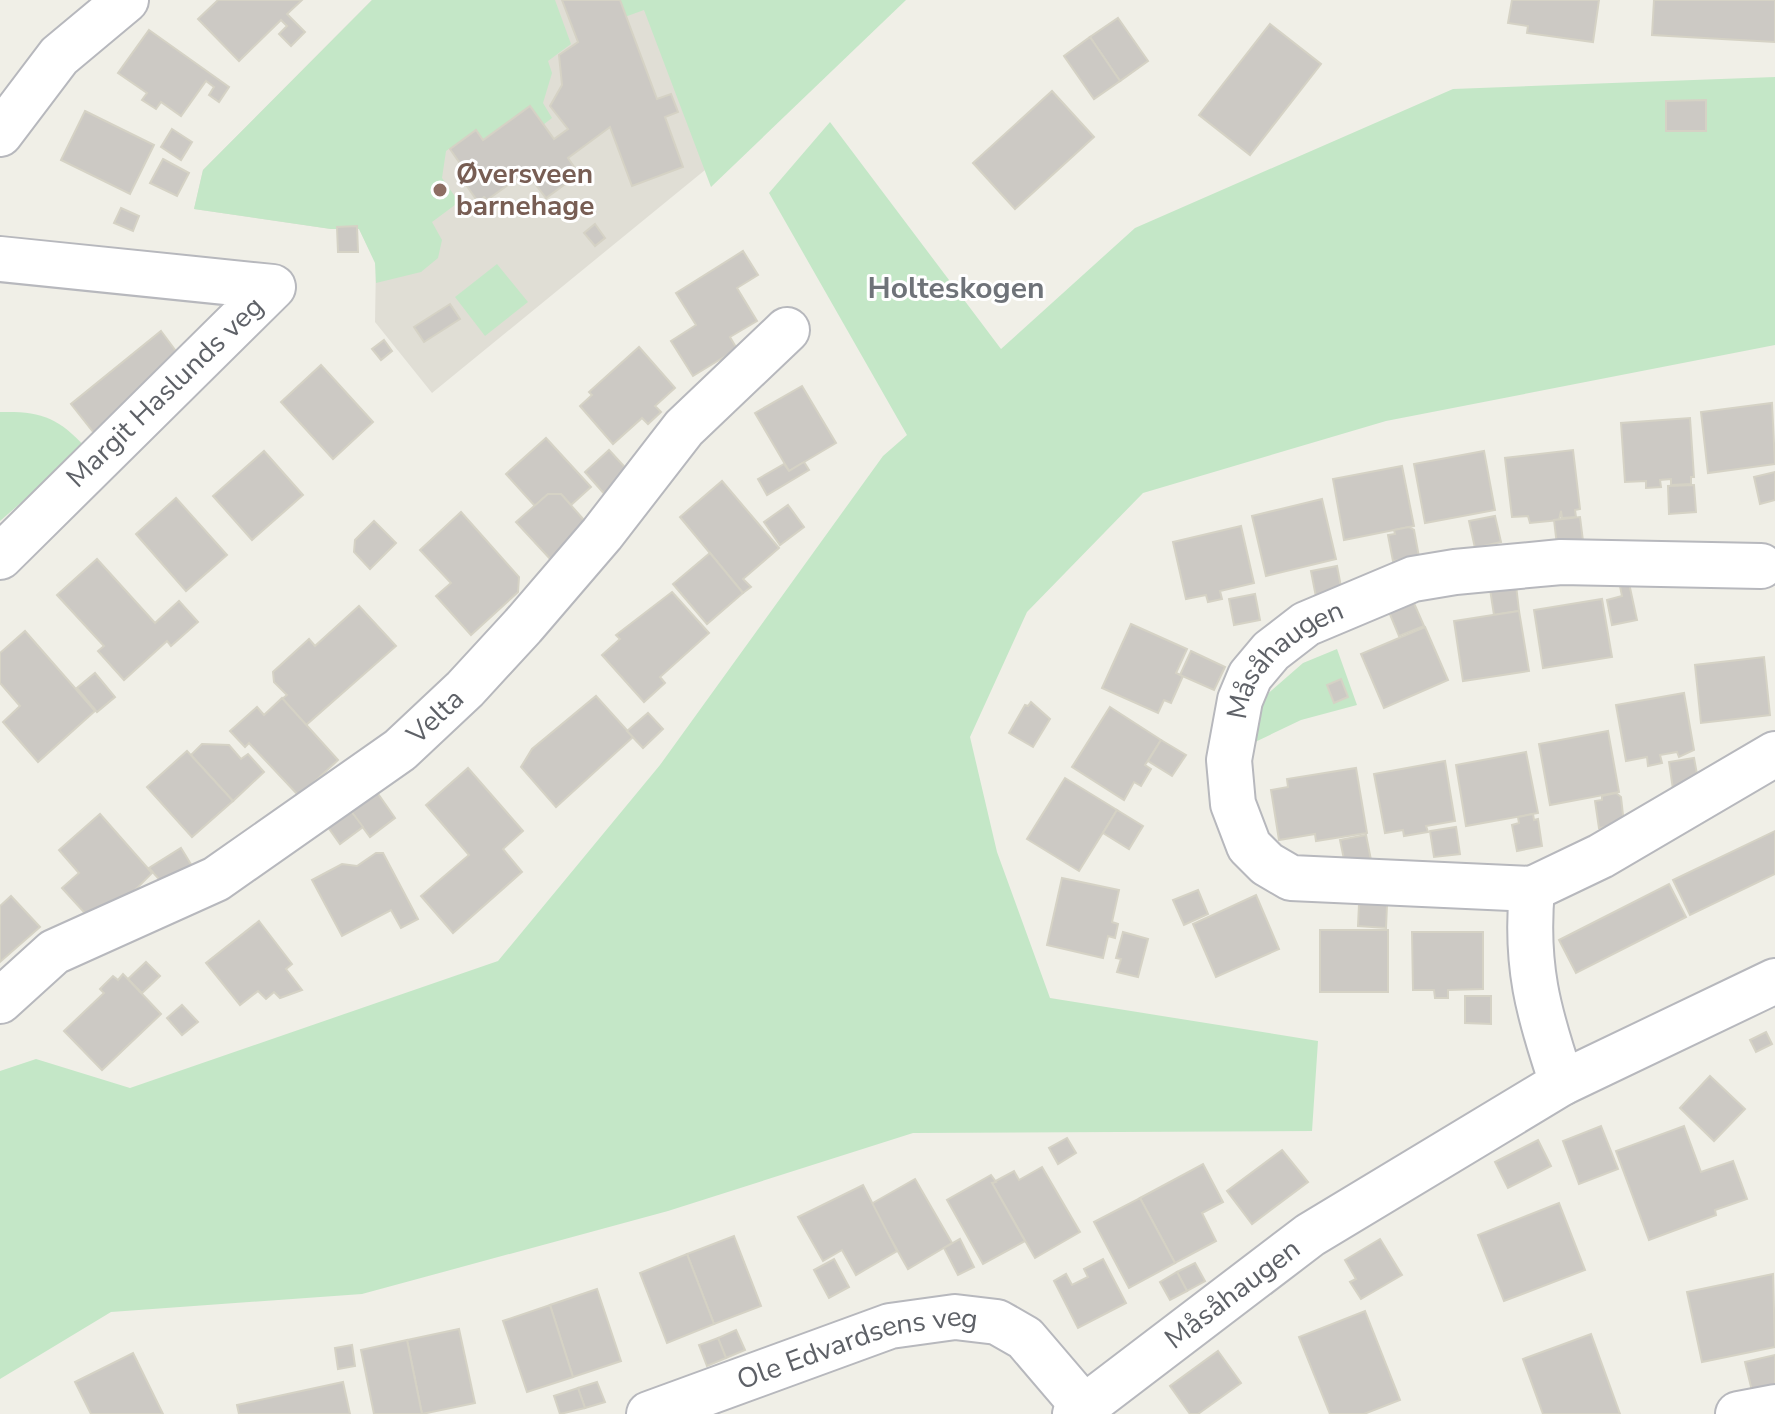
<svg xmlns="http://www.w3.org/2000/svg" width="1775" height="1414" font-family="'Nunito Sans',sans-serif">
  <rect width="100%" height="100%" fill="#f0efe7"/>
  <polygon fill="#e0ded5" points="372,0 657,0 705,170 432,393 375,322 376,263 359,229 331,229 194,209 203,170"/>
  <g fill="#c4e7c7">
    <polygon points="372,0 555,0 571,44 548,61 552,73 543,103 552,118 539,128 525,110 479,142 472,133 446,151 442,178 459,202 432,222 442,240 438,258 421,272 376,283 375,263 359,229 331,229 194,209 203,170"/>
    <polygon points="615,0 906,0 711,187 644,10 622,18"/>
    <polygon points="1775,77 1775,345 1386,421 1143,493 1027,612 970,737 997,852 1050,998 1318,1041 1312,1131 913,1133 668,1211 362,1294 111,1312 0,1379 0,1071 36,1059 130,1088 498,961 660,765 883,456 907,435 769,193 830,122 1001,349 1135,228 1453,89"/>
    <polygon points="497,264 528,302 485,336 455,297"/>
    <path d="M0,412C40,411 58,417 85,447L0,521Z"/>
    <polygon points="1337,649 1357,705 1301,720 1253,743 1264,697 1303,663"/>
  </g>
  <g fill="#ccc9c4" stroke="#d5d2c5" stroke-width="2">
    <polygon points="218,0 302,0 287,14 305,32 291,46 279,34 287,26 281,20 239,61 198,19"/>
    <polygon points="562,0 620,0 657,99 671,94 678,112 665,117 683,167 632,186 610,127 568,158 579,174 546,198 526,172 487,200 484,197 478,202 462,179 468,175 450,149 476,130 483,140 530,106 554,139 568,129 550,106 562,85 559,55 578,42"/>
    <polygon points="1512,0 1599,0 1593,42 1527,33 1528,26 1508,23"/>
    <polygon points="1654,0 1775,0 1775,42 1652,35"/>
    <polygon points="1118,18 1148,61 1120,81 1090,37"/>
    <polygon points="1270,24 1321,64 1250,155 1199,115"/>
    <polygon points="149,30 229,87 219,102 209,95 214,87 206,81 181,116 161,102 156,109 142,100 147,93 118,73"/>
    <polygon points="1090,37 1120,81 1094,99 1064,56"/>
    <polygon points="1052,91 1094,137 1015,209 973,163"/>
    <polygon points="1706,100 1706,131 1666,131 1666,101"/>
    <polygon points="85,111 154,145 130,194 61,160"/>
    <polygon points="172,129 192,142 181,160 161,147"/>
    <polygon points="163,159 189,173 177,196 150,183"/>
    <polygon points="121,208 139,216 133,231 114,223"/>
    <polygon points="595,224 605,238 595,246 584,233"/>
    <polygon points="357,226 358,252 338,252 337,227"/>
    <polygon points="743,251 758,275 737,288 757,321 730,337 737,349 693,376 671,341 696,325 676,293"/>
    <polygon points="450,304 460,319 424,342 414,327"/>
    <polygon points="161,331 187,366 98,438 71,404"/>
    <polygon points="384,340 392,351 381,360 372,349"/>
    <polygon points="639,347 675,388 655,406 661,412 648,424 642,418 613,444 580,406 592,395 589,392"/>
    <polygon points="321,365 373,422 333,459 281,402"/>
    <polygon points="802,386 836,443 789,471 755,413"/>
    <polygon points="1772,403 1775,464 1708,473 1701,412"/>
    <polygon points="1690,418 1694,477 1691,477 1691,484 1671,485 1671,479 1660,480 1661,487 1646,488 1646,481 1625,482 1621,423"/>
    <polygon points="546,438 591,487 571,505 561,494 548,494 535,506 506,474"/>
    <polygon points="609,450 632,475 608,498 585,472"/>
    <polygon points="1573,450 1580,509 1575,510 1576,517 1562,518 1561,511 1559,520 1530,523 1528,516 1512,517 1505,458"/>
    <polygon points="264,451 303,495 252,540 213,496"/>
    <polygon points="1484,451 1495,510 1425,523 1414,464"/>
    <polygon points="804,462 809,470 767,495 758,479 784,464 789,471"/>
    <polygon points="1402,466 1414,526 1344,540 1333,479"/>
    <polygon points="1775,472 1775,500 1760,504 1754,477"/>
    <polygon points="722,481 779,548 743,579 751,587 743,593 680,517"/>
    <polygon points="1694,485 1696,512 1669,514 1668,486"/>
    <polygon points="548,494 561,494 591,528 553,562 516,522"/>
    <polygon points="176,498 227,555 186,591 136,534"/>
    <polygon points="1322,499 1336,559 1266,576 1252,516"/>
    <polygon points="788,505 804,527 780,545 764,522"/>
    <polygon points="461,512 519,577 518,592 471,635 436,596 451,583 420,550"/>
    <polygon points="1495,516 1501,542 1475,548 1469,521"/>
    <polygon points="1580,517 1583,541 1557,545 1554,520"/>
    <polygon points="374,521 396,543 370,569 354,552 355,540"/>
    <polygon points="1241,526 1254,583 1220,591 1222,599 1208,602 1206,595 1186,599 1173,542"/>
    <polygon points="1409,527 1414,530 1419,557 1393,561 1388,535 1395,534 1394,530"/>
    <polygon points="710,553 743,593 707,624 673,584"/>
    <polygon points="97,559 155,623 179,601 198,622 171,646 167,641 124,680 98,651 104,646 57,595"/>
    <polygon points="1337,566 1342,592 1316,597 1311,571"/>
    <polygon points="1627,574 1637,620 1612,625 1607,600 1622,596 1618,576"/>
    <polygon points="1516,585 1519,611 1494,615 1490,589"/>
    <polygon points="672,592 709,633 660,677 665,683 644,702 602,655 620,639 616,635"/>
    <polygon points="1255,594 1260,620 1234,625 1229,599"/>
    <polygon points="1602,599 1612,657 1543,668 1534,610"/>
    <polygon points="1413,601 1424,626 1399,636 1389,612"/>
    <polygon points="359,606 396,646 306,725 282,699 287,695 274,682 273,672 309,639 315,646"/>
    <polygon points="1519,611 1529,671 1463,681 1454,621"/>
    <polygon points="1131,624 1187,649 1176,673 1183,676 1171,703 1164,700 1158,713 1102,688"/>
    <polygon points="1425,627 1448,680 1384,708 1361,654"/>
    <polygon points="25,631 95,711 38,762 3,722 20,706 0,683 0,653"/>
    <polygon points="1191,651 1225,667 1214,690 1180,675"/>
    <polygon points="1764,657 1770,715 1701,723 1695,665"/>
    <polygon points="95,673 115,697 97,712 77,688"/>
    <polygon points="1341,679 1348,697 1334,703 1327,685"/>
    <polygon points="1684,693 1694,750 1679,757 1677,752 1660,755 1662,763 1648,766 1647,757 1626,761 1616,705"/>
    <polygon points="596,696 633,737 556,807 521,767 532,749"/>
    <polygon points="282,698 338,760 299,796 249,743 245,747 230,731 257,707 264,715"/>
    <polygon points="1031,702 1050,719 1033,747 1009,733 1025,705 1028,706"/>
    <polygon points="1110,707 1161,740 1145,765 1151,769 1141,786 1134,782 1124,800 1072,767"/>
    <polygon points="648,713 663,729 643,748 627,731"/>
    <polygon points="1608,731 1619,792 1550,805 1539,744"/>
    <polygon points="1161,740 1186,755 1172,776 1148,761"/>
    <polygon points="202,744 229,745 241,759 248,754 264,772 233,801 191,755"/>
    <polygon points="187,751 233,801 192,837 147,787"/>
    <polygon points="1526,752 1538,813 1466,826 1456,765"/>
    <polygon points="1694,758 1699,785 1673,789 1669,762"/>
    <polygon points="1445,761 1455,821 1426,826 1428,832 1404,836 1403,830 1385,833 1374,774"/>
    <polygon points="468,768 523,831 503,849 522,872 453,933 421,896 469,855 426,805"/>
    <polygon points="1356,768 1367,833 1316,841 1315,834 1279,840 1271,790 1288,787 1287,779"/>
    <polygon points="1065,778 1117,810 1079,871 1027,839"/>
    <polygon points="374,788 395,818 370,837 348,807"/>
    <polygon points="1616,793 1621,797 1624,824 1599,828 1595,801 1602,800 1602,796"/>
    <polygon points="348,807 363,827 340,844 325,823"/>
    <polygon points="1117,810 1143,826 1129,849 1103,833"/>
    <polygon points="100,814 152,873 116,909 93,922 62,888 79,873 59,850"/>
    <polygon points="1533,814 1534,820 1538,819 1542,846 1517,851 1512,825 1519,823 1518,817"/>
    <polygon points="1456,827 1460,854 1434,857 1430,831"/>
    <polygon points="1775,831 1775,874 1690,915 1673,880"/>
    <polygon points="1366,835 1371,860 1345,864 1340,840"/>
    <polygon points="181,848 195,871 166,887 149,868"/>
    <polygon points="376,853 383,853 418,919 401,928 391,910 342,936 312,880 342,864 357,866"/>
    <polygon points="1062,878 1119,890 1112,922 1118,924 1115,938 1108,936 1103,958 1047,945"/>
    <polygon points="1669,884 1686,917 1576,973 1559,940"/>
    <polygon points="1198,890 1208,914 1184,925 1173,900"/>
    <polygon points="1256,895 1279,949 1216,977 1193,924"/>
    <polygon points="11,896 40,927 0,962 0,906"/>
    <polygon points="1359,904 1387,905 1386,928 1358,926"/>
    <polygon points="259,921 292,964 286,969 302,990 280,998 274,992 266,999 258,991 240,1005 206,963"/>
    <rect x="1320" y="930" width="68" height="62"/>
    <polygon points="1123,932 1148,939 1138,977 1117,972 1121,959 1116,958"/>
    <polygon points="1412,932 1483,932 1483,989 1448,990 1448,998 1435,998 1434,990 1413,990"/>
    <polygon points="146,962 160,976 142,993 128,979"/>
    <polygon points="123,974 161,1014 102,1070 64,1031 104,993 100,989 113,976 118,980"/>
    <polygon points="1465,996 1491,996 1491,1024 1465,1023"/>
    <polygon points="182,1005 198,1022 182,1035 167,1018"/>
    <polygon points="1766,1032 1772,1044 1756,1052 1750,1040"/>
    <polygon points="1710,1076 1745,1109 1714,1141 1680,1108"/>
    <polygon points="1601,1126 1618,1169 1579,1184 1563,1141"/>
    <polygon points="1684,1126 1701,1172 1733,1161 1747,1199 1715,1210 1716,1215 1649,1240 1616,1151"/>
    <polygon points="1067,1138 1076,1153 1058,1164 1049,1148"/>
    <polygon points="1538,1140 1551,1166 1508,1188 1495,1162"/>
    <polygon points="1282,1150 1308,1182 1252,1224 1227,1191"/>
    <polygon points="1203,1164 1223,1202 1202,1213 1216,1241 1175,1263 1140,1198"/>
    <polygon points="1042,1167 1080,1232 1035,1258 992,1183 1014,1171 1019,1180"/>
    <polygon points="991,1175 996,1182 992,1183 1025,1241 983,1264 947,1200"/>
    <polygon points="915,1179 952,1243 908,1269 871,1204"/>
    <polygon points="863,1185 897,1251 856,1275 842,1250 823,1261 798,1217"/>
    <polygon points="1140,1198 1175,1263 1129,1288 1094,1222"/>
    <polygon points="1559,1203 1585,1270 1504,1301 1478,1235"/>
    <polygon points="734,1236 761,1306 714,1324 687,1254"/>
    <polygon points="960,1239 974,1267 958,1275 944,1248"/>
    <polygon points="1380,1239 1402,1275 1361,1299 1350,1282 1356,1279 1345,1260"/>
    <polygon points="687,1254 714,1324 667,1343 640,1273"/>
    <polygon points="834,1259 849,1287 829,1298 814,1270"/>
    <polygon points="1103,1259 1126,1303 1078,1328 1054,1281 1066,1274 1072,1285 1088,1277 1084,1269"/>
    <polygon points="1195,1263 1205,1281 1187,1291 1177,1272"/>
    <polygon points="1177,1272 1187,1291 1170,1300 1160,1282"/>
    <polygon points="1773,1274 1775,1347 1702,1362 1687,1292"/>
    <polygon points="597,1289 621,1361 573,1377 550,1305"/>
    <polygon points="550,1305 573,1377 527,1392 503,1321"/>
    <polygon points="1365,1311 1400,1400 1364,1414 1330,1414 1299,1337"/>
    <polygon points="459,1329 475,1403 422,1414 407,1340"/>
    <polygon points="736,1330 745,1350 726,1358 718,1338"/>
    <polygon points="1591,1334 1620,1414 1543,1414 1523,1359"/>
    <polygon points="718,1338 726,1358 707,1366 699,1345"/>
    <polygon points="407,1340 422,1414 374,1414 361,1350"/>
    <polygon points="352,1345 355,1366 338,1369 335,1348"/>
    <polygon points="1218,1351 1241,1383 1198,1414 1190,1414 1170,1386"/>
    <polygon points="133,1353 163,1414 91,1414 75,1382"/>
    <polygon points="1775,1355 1775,1385 1752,1391 1745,1362"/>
    <polygon points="343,1382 350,1414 239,1414 237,1405"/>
    <polygon points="597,1382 605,1402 585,1408 578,1388"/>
    <polygon points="578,1388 585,1408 560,1414 554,1396"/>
  </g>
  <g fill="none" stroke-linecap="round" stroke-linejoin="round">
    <g stroke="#b7b8bd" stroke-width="48">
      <g id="minor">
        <polyline points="0,134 59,56 126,0"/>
        <polyline points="0,259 273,287 0,557"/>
        <path id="s1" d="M1532,889L1291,878L1267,864L1249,846L1233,804L1229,760L1240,700L1250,676L1271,651L1306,624L1413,579L1455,572L1561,562L1761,566"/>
        <path id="s2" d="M0,1001L54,952L216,879L400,750L465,689L523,626L602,534L684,428L787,330"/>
        <polyline points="1562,1083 1775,981"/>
        <path id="s3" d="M649,1414L890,1326L955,1317L997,1322L1025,1338L1084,1407"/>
        <path id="s4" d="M1075,1414L1310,1235L1562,1083C1538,1012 1525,965 1532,889L1601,856L1775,754"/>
        <polyline points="1738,1414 1775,1407"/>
      </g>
    </g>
    <use href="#minor" stroke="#fff" stroke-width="44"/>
  </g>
  <circle fill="#8d6e63" stroke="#fff" stroke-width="3" cx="440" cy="190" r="8"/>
  <g text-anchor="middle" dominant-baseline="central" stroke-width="6" stroke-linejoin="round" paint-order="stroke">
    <g font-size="28" font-weight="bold" fill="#785e54" stroke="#fff" text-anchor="start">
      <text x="456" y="174">Øversveen<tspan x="456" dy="32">barnehage</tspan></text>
    </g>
    <g font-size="28" fill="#5e6167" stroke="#fff">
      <text transform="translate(165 392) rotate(-44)">Margit Haslunds veg</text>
      <text stroke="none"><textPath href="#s1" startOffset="506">Måsåhaugen</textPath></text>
      <text stroke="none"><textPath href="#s2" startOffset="524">Velta</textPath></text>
      <text stroke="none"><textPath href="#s4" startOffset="198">Måsåhaugen</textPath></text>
      <text stroke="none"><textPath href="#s3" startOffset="220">Ole Edvardsens veg</textPath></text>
    </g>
    <g font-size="30" font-weight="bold" fill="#6f7379" stroke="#fff">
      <text x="956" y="288">Holteskogen</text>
    </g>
  </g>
</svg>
